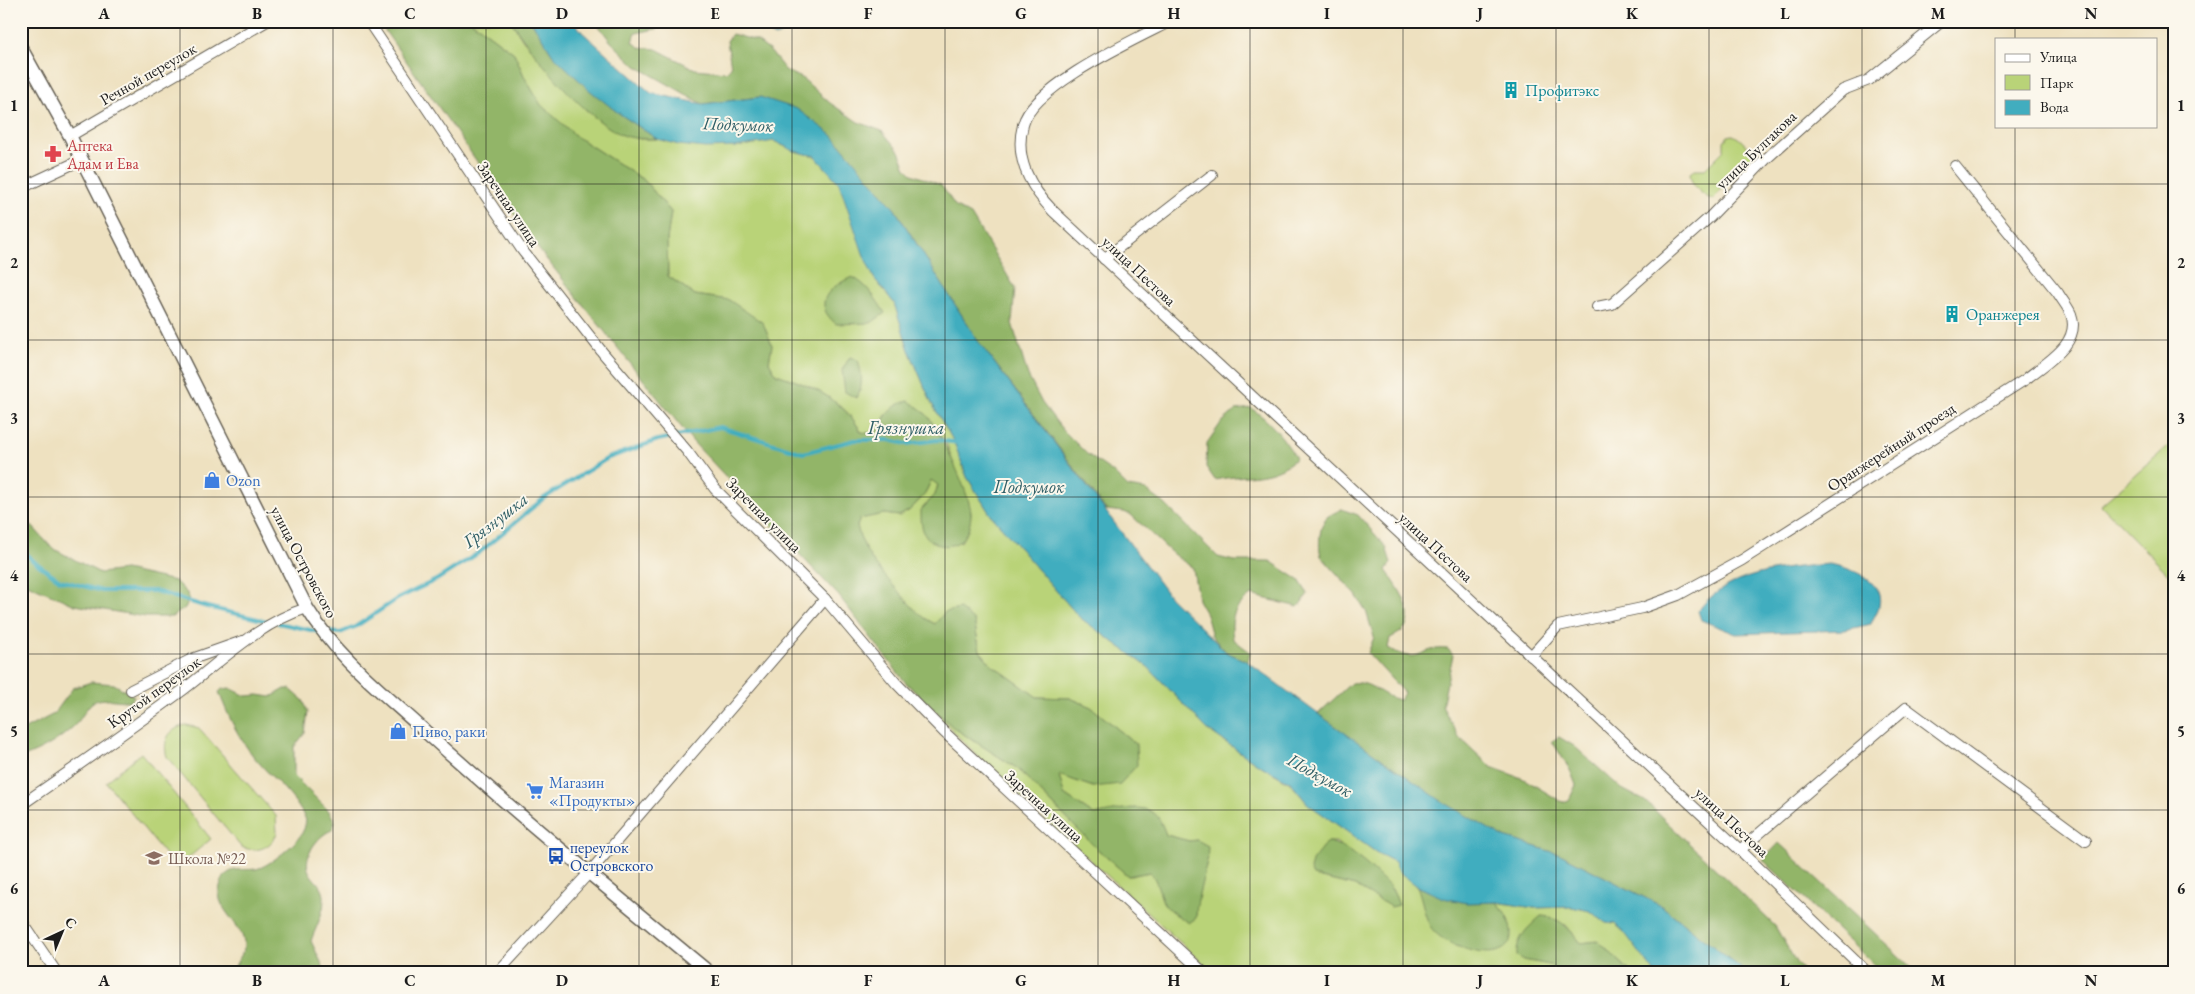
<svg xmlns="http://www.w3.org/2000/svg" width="2195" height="994" font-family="'EB Garamond',serif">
  <rect width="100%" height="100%" fill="#fbf7ec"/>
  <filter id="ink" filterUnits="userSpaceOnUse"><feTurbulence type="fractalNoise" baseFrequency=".02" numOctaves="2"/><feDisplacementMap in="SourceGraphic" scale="10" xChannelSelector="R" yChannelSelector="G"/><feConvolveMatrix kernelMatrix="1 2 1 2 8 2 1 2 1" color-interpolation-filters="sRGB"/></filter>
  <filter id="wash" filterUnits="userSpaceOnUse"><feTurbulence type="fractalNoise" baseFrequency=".0096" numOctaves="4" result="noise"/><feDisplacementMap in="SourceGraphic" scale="20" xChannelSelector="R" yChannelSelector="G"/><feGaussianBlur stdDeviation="1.12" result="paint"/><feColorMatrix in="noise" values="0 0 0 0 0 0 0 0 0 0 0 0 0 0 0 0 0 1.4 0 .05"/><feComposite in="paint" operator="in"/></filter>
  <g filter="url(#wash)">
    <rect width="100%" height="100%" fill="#eee1c0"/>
    <g fill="#b9d378" stroke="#6a784a" fill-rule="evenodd">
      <path d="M471,21H511L523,40L586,110L620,134L640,139H657L679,145L735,147L774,141L794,151L815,156L839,183L874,278L894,303L909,350L931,402L954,442L967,477L990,514L1079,617L1148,667L1208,730L1256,763L1290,783L1308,804L1325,816L1377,853L1396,862C1401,877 1412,877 1418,888C1434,920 1421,926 1458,947L1509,921L1497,902L1534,908L1572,907L1590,911L1606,923L1615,924L1625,932L1655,973H1632L1598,941L1581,943L1565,924L1524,960L1550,965L1561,973H1214L986,765L905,682L954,728L1018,769L1094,846L1128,876L1150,872L1158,883L1163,901L1196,918V901L1208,858L1197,840L1189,841L1166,835L1158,817L1137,808L1094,815L1064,795L1059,775L1093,787L1136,744L1091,707L1070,698L1037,697L991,664L980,651L974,621L935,624L917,614L876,568L860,539L857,526L860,518L884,514L899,516L910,510L925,494L931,480L938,484L935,495L921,510L961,542L967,531L971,513L947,445L925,413L886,415L875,434L861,432C844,399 809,385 776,374L769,362L772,345L729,300L695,295L668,276L667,239L671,212L645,181L577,137L540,105L525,78L514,53ZM1327,842H1336L1392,889L1399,905L1391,906L1355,886L1313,876Z"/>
      <path d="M1733,135C1741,138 1752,151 1755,159L1747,168L1737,166L1718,184L1721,191L1712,200C1702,194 1690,186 1690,173L1695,169H1705L1724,150V141L1728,136Z"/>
      <polygon points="2174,441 2174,580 2101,505"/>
      <path d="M186,725L199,728L276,816L277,833C270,849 257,853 241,847L167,757C162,740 169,729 186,725Z"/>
      <polygon points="141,753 211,839 176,868 106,782"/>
    </g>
    <g fill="#92b568" stroke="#576842">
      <path d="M378,21H471L514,53L525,78L541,105L577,137L645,181L671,212L667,239L668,276L695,295L729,300L763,323L772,345L769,362L776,374C810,385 843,399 861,432L875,434C884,419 890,404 909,401C914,405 920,408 925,413C938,426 971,495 971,514C971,519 969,528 967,532C959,549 937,550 926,536C921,529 921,519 921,510L935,495L938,485L931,480L925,494L910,510L899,516L884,514L860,519L857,526C865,557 880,570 900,593C914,608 916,614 935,624L945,612L960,609L974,621L980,651L991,664L1037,697L1070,698L1091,707L1136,744L1137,765L1120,784L1093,787L1059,775L1064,795L1094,815C1111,812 1145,800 1158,817C1161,822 1164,829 1166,835L1189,841L1197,840L1208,846C1208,871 1196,893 1196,918L1189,923C1180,917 1168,911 1163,902C1158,891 1159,883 1150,872L1128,876L1094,846L1018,769L954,728L905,682L839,596L694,443L540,251Z"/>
      <path d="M511,21H531L553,55L617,112L657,139C645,139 631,139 620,134C583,116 533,55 511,21Z"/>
      <path d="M595,21H674L661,28L636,33L633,42L639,47L656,49L695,69L726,72L731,67L727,41L732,34L757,41L770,51L786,71L802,78L830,103L858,122L882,131L899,151L906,168L912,174L941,185L956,207L971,215L1015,288L1012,323L1028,376L1042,403L1062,429L1087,454L1114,473L1128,487L1146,490L1166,505L1218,557L1234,561H1270L1299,580L1308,594L1298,607L1251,595C1233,609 1230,617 1233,639L1250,652L1248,662L1226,652L1212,636L1206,614L1198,600L1193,568L1173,554L1131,515L1124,512L1106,510L978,341L894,208L760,97L703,104L636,66L611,42Z"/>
      <path d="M852,277C867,284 876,299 885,313L871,323L836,324C811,303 829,287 852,277Z"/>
      <path d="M850,357L858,360C862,374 864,386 856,398L845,392L842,370Z"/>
      <path d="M1251,408C1271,422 1283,437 1296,458C1272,481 1245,473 1215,480L1206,467L1207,443L1221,423L1236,410Z"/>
      <path d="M1341,509L1358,515L1386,547L1391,563L1386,570C1396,585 1417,611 1404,629C1401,633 1394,636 1390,638L1388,648C1421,667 1418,646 1448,649L1453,655L1442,706L1459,737L1491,767L1524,779L1562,802L1569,800L1576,785L1570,770L1552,741L1559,737L1574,746L1622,789L1645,801L1775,926L1797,964L1806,973H1747L1663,907L1562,855L1501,836L1439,800L1318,714L1351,683C1372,680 1381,697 1400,700L1404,693L1368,653L1374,637L1366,611L1356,595L1321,556C1318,546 1319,525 1327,517C1331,514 1337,512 1341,509Z"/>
      <polygon points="21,514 52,548 100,573 125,570 175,581 187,593 189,600 185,608 172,617 146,617 75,605 25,583 21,580"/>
      <path d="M91,682L114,684L134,696L131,701C119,702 103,696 93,702C85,708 83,717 76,724C60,740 43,750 21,758V731L54,714L73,688Z"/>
      <path d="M230,688L246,696L258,695L271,697L285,689H290L303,700L308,712L305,733L294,747V776L329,811L335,822L332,830C324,833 317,840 312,848C296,879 326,878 324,900C324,913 315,929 311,941L326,973H233C235,960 248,953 243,938C237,919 212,906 221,883C228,865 241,871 256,869C268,867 299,842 303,831C305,828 305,824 306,820C294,794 272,779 254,757C238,737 228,716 219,692L222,689Z"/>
      <path d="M1327,842C1344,842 1378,874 1390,887C1394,892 1397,900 1399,905L1391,907L1355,886L1313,876L1310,870L1312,861Z"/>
      <polygon points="1779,843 1917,973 1883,973 1763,860"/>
      <path d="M1417,886C1450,901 1461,904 1497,902C1501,908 1507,915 1509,922C1525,972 1445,952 1430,926C1424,915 1422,898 1417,886Z"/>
      <path d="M1541,916C1561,917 1569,929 1581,943L1598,941L1632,973H1561L1550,965L1524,960L1517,956C1516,937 1528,928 1541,916Z"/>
    </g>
    <g fill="#41adbf" stroke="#2e646e">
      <polygon points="531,21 574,21 582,32 651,93 703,104 760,97 797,109 832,135 894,208 978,341 1170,597 1226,652 1248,662 1318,714 1440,800 1501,836 1562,855 1663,907 1747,973 1655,973 1624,932 1615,924 1606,923 1590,911 1572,907 1534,908 1497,902 1467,903 1443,898 1417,886 1399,872 1395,862 1377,853 1325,816 1308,804 1290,782 1256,763 1208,730 1148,667 1079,617 990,514 967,477 954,442 931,402 909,350 894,303 874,278 864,256 839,183 815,156 794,151 774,141 735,147 705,148 679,145 657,139 617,112 588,89 553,55"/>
      <polygon points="744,21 800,21 775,37"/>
      <path d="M1829,564C1849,567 1885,580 1879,606C1878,612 1873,618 1871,624L1845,630L1736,634L1701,620L1698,611C1726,572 1785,568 1829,564Z"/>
    </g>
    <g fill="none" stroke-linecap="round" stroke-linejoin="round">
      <g stroke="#41adbf" stroke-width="4">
        <polyline points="21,547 32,560 60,580 102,591 155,591 207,607 271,622"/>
        <polyline points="278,623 320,632"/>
        <polyline points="327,632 340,633 355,627 397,599 438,579 480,552 544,498 608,458 658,440 720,427 803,453 855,440 889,440 907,444 937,440 959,443"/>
      </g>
    </g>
  </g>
  <g filter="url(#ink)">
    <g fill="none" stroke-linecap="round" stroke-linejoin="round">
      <g stroke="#666155" stroke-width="12">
        <g id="minor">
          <polyline points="368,21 522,250 603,353 687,451 715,489 825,599 896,683 944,732 1204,973"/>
          <path d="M1171,21C1136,39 1032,86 1023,125C1014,159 1030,187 1053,211L1740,850L1868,973"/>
          <polyline points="70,136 267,21"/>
          <polyline points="21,188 81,160"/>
          <polyline points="1104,259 1212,175"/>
          <polyline points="1597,307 1612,304 1710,217 1766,159 1843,90 1869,80 1942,21"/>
          <path d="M1531,656L1558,626L1642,608L1678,595L1742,560L2026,379C2045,363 2082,344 2071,314C2068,307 2062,300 2058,293L1955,166"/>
          <polyline points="131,690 192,659 243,641"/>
          <path d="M21,805C76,767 130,729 183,690C221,661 261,622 307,608"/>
          <polyline points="1740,850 1906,708 2086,841"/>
          <polyline points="21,920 57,973"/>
          <polyline points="497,973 589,873 825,599"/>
        </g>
      </g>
      <g stroke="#666155" stroke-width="15">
        <path id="tertiary" d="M21,48L70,136L307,608C337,658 385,694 427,733C519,816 614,894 710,973"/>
      </g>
      <use href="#minor" stroke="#fff" stroke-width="10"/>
      <use href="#tertiary" stroke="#fff" stroke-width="12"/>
    </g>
  </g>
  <path fill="none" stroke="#1c1c1c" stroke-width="1" stroke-opacity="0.55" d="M180,21V973M333,21V973M486,21V973M639,21V973M792,21V973M945,21V973M1098,21V973M1250,21V973M1403,21V973M1556,21V973M1709,21V973M1862,21V973M2015,21V39M2015,126V973M21,184H2174M21,340H2174M21,497H2174M21,654H2174M21,810H2174"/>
  <defs>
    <g id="building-bare" transform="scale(1.35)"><path d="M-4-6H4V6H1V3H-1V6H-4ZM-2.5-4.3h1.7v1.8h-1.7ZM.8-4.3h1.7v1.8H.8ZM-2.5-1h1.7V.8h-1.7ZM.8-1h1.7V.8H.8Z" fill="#0f9aa8" stroke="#fbf7ec" stroke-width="2.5" paint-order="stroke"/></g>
    <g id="pharmacy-bare" transform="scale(1.35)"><path d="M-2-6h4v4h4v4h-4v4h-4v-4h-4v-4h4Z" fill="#e0444e" stroke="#fbf7ec" stroke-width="2.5" paint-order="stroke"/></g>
    <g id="shop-bare" transform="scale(1.35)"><path d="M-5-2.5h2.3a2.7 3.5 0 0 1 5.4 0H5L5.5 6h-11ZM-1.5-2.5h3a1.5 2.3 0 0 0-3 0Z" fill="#3f7fe0" stroke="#fbf7ec" stroke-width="2.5" paint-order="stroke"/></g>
    <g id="supermarket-bare" transform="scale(1.35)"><path d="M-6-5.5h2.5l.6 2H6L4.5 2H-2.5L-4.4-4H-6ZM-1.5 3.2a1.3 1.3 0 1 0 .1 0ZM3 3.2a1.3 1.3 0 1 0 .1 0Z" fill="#3f7fe0" stroke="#fbf7ec" stroke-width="2.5" paint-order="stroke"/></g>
    <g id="bus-bare" transform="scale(1.35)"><path d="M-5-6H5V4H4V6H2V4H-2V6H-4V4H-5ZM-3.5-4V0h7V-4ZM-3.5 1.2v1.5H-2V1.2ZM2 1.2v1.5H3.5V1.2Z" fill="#1a4fb4" stroke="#fbf7ec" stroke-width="2.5" paint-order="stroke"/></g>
    <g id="school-bare" transform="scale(1.35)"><path d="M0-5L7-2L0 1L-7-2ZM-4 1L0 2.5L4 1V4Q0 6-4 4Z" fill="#8d6e63" stroke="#fbf7ec" stroke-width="2.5" paint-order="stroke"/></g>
  </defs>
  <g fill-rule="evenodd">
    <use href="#building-bare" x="1511" y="90"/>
    <use href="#pharmacy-bare" x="53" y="154"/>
    <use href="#building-bare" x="1952" y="314"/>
    <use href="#shop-bare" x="212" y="480"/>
    <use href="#shop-bare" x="398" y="731"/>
    <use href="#supermarket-bare" x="535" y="791"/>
    <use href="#bus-bare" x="556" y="856"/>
    <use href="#school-bare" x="154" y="858"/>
  </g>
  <g text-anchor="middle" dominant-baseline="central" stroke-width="4" stroke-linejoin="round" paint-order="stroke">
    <g font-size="16" fill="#1c1c1c" stroke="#fbf7ec">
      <text transform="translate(148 74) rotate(-30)">Речной переулок</text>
      <text transform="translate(1756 150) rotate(-44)">улица Булгакова</text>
      <text transform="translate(509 204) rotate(56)">Заречная улица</text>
      <text transform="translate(1139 271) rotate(43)">улица Пестова</text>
      <text transform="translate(1891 447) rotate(-33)">Оранжерейный проезд</text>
      <text transform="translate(764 515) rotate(45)">Заречная улица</text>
      <text transform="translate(1436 547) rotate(43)">улица Пестова</text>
      <text transform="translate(304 562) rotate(62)">улица Островского</text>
      <text transform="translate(154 692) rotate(-36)">Крутой переулок</text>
      <text transform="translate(1044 806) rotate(42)">Заречная улица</text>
      <text transform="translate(1732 822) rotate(43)">улица Пестова</text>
    </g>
    <g font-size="16" fill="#0d838f" stroke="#fbf7ec" text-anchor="start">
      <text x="1525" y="90">Профитэкс</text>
      <text x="1966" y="314">Оранжерея</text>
    </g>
    <g font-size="16" fill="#be3a42" stroke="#fbf7ec" text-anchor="start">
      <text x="67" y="145">Аптека<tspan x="67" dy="18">Адам и Ева</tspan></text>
    </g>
    <g font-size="16" fill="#366cbe" stroke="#fbf7ec" text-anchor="start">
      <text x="226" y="480">Ozon</text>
      <text x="412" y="731">Пиво, раки</text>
      <text x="549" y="782">Магазин<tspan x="549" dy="18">«Продукты»</tspan></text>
    </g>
    <g font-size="16" fill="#164399" stroke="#fbf7ec" text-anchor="start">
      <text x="570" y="847">переулок<tspan x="570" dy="18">Островского</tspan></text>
    </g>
    <g font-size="16" fill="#785e54" stroke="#fbf7ec" text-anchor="start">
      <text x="168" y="858">Школа №22</text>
    </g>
    <g font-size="18" font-style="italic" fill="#2d5d65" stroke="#fbf7ec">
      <text transform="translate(738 124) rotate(2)">Подкумок</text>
      <text x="906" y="427">Грязнушка</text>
      <text x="1029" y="486">Подкумок</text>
      <text transform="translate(495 520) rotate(-38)">Грязнушка</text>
      <text transform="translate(1320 775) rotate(29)">Подкумок</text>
    </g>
  </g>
  <rect width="2195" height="994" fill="none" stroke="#fbf7ec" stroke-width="55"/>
  <rect x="1995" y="38" width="162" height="90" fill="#fbf7ec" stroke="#a29f99"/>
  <rect x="2005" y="54" width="25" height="8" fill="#ffffff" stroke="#a29f99"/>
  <text x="2040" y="62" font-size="15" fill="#1c1c1c">Улица</text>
  <rect x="2005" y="75" width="25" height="15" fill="#b9d378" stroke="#a29f99"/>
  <text x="2040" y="88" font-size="15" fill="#1c1c1c">Парк</text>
  <rect x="2005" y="100" width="25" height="15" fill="#41adbf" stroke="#a29f99"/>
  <text x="2040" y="112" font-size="15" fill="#1c1c1c">Вода</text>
  <g transform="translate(62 932) rotate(44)" stroke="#fbf7ec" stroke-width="4" paint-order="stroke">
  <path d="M0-4L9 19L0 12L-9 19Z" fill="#1c1c1c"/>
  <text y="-8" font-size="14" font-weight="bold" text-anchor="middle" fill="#1c1c1c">С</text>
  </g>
  <rect x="28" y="28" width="2140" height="938" fill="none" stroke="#1c1c1c" stroke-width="2"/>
  <g font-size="16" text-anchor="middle" font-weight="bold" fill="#1c1c1c">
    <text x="104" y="19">A</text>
    <text x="257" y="19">B</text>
    <text x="410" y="19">C</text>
    <text x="562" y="19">D</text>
    <text x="715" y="19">E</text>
    <text x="868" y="19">F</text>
    <text x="1021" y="19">G</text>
    <text x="1174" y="19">H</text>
    <text x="1327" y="19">I</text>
    <text x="1480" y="19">J</text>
    <text x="1632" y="19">K</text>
    <text x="1785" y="19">L</text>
    <text x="1938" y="19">M</text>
    <text x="2091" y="19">N</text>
    <text x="14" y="111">1</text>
    <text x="2181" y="111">1</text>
    <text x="14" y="268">2</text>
    <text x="2181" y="268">2</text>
    <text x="14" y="424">3</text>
    <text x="2181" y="424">3</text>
    <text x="14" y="581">4</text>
    <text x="2181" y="581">4</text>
    <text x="14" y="737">5</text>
    <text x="2181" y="737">5</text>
    <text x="14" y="894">6</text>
    <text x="2181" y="894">6</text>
    <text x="104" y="986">A</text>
    <text x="257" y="986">B</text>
    <text x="410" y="986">C</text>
    <text x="562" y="986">D</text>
    <text x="715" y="986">E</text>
    <text x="868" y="986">F</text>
    <text x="1021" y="986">G</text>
    <text x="1174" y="986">H</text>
    <text x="1327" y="986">I</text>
    <text x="1480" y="986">J</text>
    <text x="1632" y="986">K</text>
    <text x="1785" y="986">L</text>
    <text x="1938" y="986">M</text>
    <text x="2091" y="986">N</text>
  </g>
</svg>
